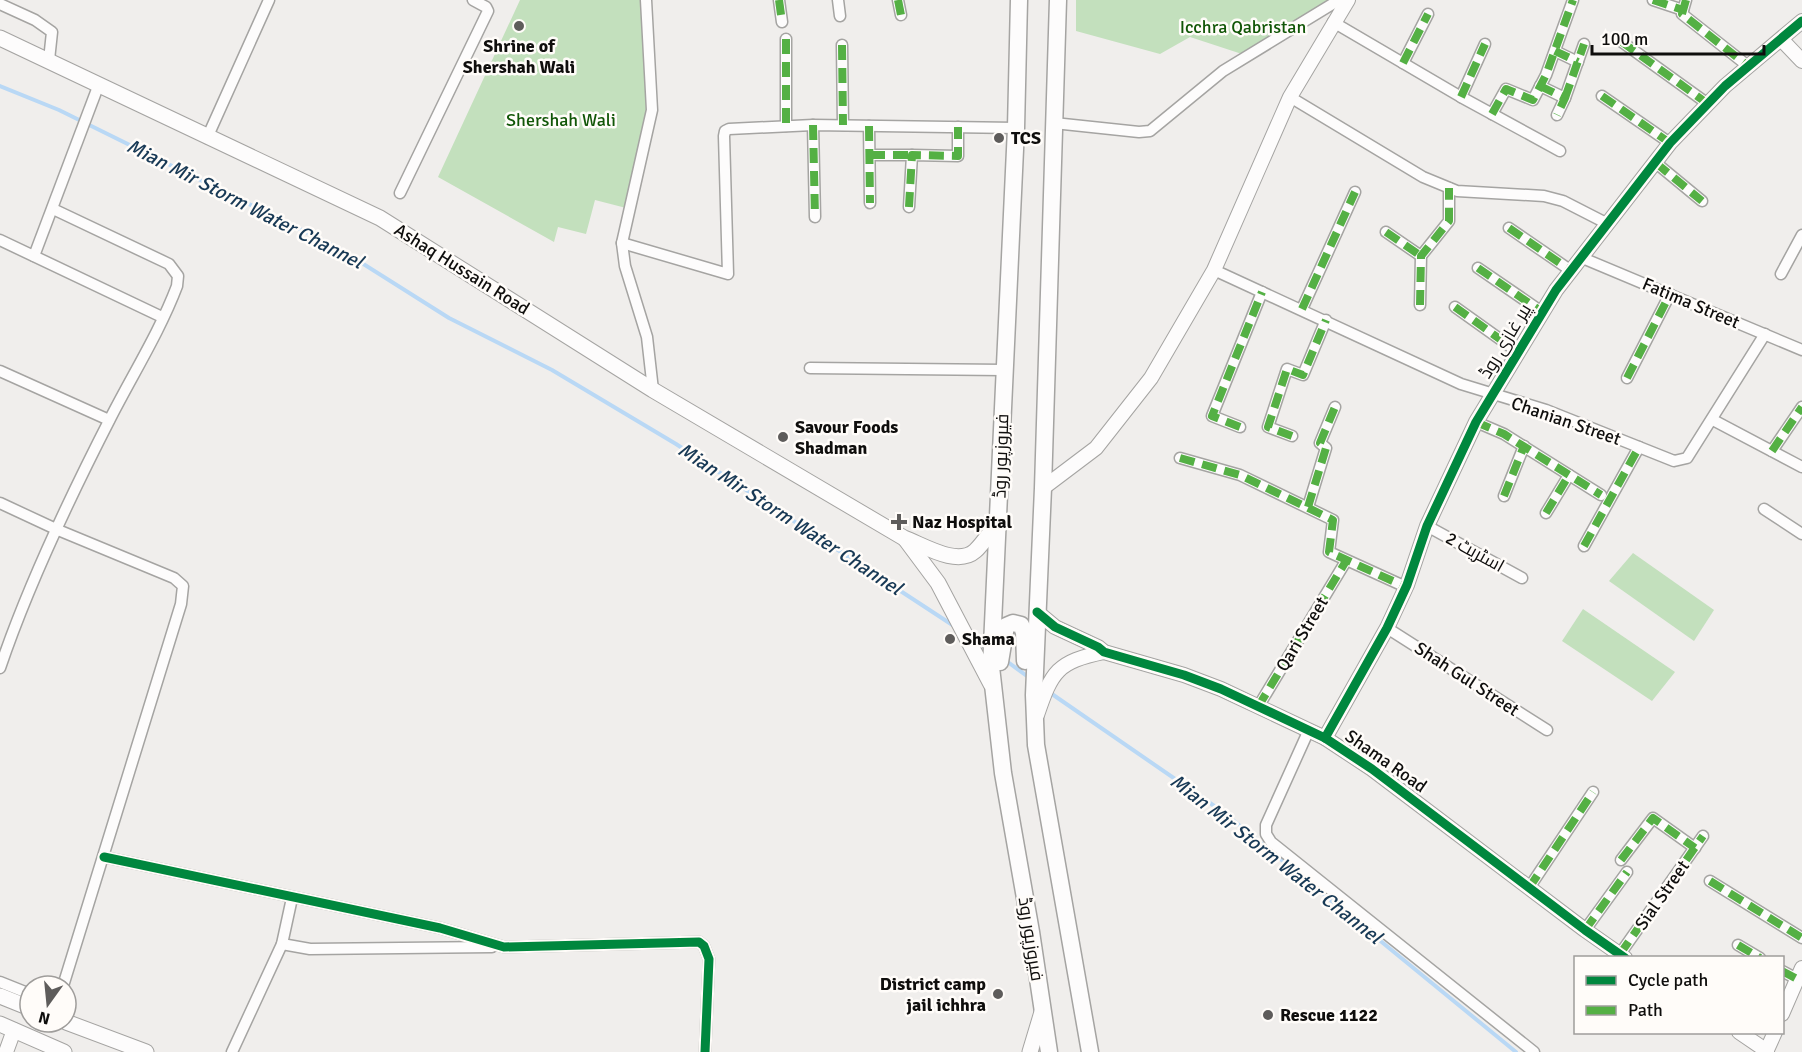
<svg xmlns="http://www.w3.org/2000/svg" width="1802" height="1052" font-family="Signika,Cairo,sans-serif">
  <rect width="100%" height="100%" fill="#f0eeec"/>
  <g fill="#c3e0bd">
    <polygon points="520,0 646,0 652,110 630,209 595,200 586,234 558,227 554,242 438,177"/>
    <polygon points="1076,0 1339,0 1248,56 1190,37 1160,54 1076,31"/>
    <polygon points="1633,553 1714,610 1694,641 1609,581"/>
    <polygon points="1583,609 1675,672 1652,701 1562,641"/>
  </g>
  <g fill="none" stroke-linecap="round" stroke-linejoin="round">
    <g stroke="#b9d8f5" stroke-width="4">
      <polyline points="0,86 59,110 338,248 449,318 552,370 676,444 954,626"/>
      <polyline points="973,638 986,648"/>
      <polyline points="1005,660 1031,679"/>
      <polyline points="1049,692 1223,812 1516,1052"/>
    </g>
    <g stroke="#a5a4a2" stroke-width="13">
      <g id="minor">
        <polyline points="646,0 652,110 622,243 625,266 647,337 653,390"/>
        <polyline points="779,0 782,22"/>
        <polyline points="838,0 840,16"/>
        <polyline points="898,0 901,15"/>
        <polyline points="1653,0 1683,10"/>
        <polyline points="1686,0 1682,14 1748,66"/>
        <polyline points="0,4 35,20 52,32 49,60"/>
        <polyline points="1333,22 1461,97 1560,151"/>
        <polyline points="786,39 786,126"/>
        <polyline points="1622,42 1708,104"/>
        <polyline points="842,45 843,125"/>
        <polyline points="1555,51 1578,62"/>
        <polyline points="1403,63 1428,14"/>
        <polyline points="1540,86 1565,98 1557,115"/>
        <polyline points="1602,96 1670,143"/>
        <polyline points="1290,97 1423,177 1457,191 1544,196 1563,201 1606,223"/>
        <polyline points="1461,97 1485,44"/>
        <polyline points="1565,98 1584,44"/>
        <polyline points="1492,114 1506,89 1533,100 1546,75 1573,0"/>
        <polyline points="1054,123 1139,132 1150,131 1223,71 1339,0"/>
        <polyline points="813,125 815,217"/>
        <polyline points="869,126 870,203"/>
        <polyline points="207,138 269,0"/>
        <polyline points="870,155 912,155"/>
        <polyline points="1656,163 1702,201"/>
        <polyline points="400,193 488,11 486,7 473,0"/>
        <polyline points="909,207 912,155 958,156 958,127"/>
        <polyline points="1509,228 1570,270"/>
        <polyline points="1386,232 1421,256"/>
        <polyline points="0,240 162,317"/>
        <polyline points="622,243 728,274 724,136 725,131 729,129 813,125 1016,128"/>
        <polyline points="34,256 99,84"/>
        <polyline points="1580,257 1802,350"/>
        <polyline points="1478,268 1542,312"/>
        <polyline points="1214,270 1461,384 1546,410 1674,461 1687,458 1765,334"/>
        <polyline points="1781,274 1802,235"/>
        <polyline points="1420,305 1421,256 1449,221 1449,188"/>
        <polyline points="1455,307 1518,352"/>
        <polyline points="1302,309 1355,192"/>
        <polyline points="810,368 1004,370"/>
        <polyline points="0,371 109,420"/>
        <polyline points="1627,378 1670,294"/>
        <polyline points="1713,420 1802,467"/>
        <polyline points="1476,422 1504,434 1601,495"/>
        <polyline points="1240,427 1212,416 1262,292"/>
        <polyline points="1292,436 1268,427 1287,369 1303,375 1326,320"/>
        <polyline points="1772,451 1802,407"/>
        <polyline points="1180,458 1240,475 1333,520 1329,552 1406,587"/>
        <polyline points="1504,496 1524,446"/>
        <polyline points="0,503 58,530 174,578 183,586 181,604 63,986"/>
        <polyline points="1308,507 1326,448 1320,443 1335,407"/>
        <polyline points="1764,509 1802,534"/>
        <polyline points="1546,513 1569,475"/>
        <polyline points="1427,526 1522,578"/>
        <polyline points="1584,546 1639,447"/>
        <polyline points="1387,628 1547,730"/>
        <path d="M0,668C28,585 71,495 111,417C133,374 160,331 177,286L178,276L169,264L53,209"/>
        <polyline points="1258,707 1346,561"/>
        <polyline points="1308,732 1266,825 1266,834 1271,842 1534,1052"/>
        <polyline points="104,857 440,928 504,947 699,942 704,946 709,959 705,1052"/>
        <polyline points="1621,860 1653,818 1695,848"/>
        <polyline points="1710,881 1802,938"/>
        <polyline points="1529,888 1593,792"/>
        <polyline points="1585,930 1627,872"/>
        <polyline points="282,944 310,949 492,947"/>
        <polyline points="1738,945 1760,958"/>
        <polyline points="1620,954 1703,836"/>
        <polyline points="1782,971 1797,979"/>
        <polyline points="0,982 30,994"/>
        <polyline points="232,1052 282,944 292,898"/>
      </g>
    </g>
    <g stroke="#a5a4a2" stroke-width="16">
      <g id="tertiary">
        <polyline points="1782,40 1802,61"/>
        <polyline points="1043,488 1096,448 1151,378 1214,270 1290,97 1348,0"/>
        <polyline points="1037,612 1055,627 1098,647 1104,652 1184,675 1221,689 1325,738 1372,769 1585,930 1625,958"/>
        <path d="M1037,715C1052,671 1057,662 1104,652"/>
        <polyline points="1325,738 1387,628 1407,585 1427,526 1476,422 1556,290 1670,143 1725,86 1802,21"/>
        <polyline points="1782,1014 1802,968"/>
        <polyline points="1739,1032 1767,1051"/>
        <polyline points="6,1052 14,1030"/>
        <polyline points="1766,1052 1775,1032"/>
      </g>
    </g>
    <g stroke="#a5a4a2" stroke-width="17">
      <g id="secondary">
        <path d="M0,38L380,218L653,390L904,538C923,545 957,567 975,551C984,543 990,531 999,522"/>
        <polyline points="906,540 938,583 991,684"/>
        <polyline points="0,996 30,1008"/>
        <polyline points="66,1022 146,1052"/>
        <polyline points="0,1024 64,1052"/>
        <polyline points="1030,1052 1042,1012"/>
      </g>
    </g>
    <g stroke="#a5a4a2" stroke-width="19">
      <g id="primary">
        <polyline points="1019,0 1016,128 991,667 1003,773 1031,932 1049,1052"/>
        <polyline points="1058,0 1043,488 1034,695 1036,745 1090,1052"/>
        <polyline points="1000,662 1006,626 1013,623 1021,625 1024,632 1025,661"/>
      </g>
    </g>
    <use href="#minor" stroke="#fdfcfc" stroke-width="10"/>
    <use href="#tertiary" stroke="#fdfcfc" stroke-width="14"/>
    <use href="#secondary" stroke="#fdfcfc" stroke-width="15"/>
    <use href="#primary" stroke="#fdfcfc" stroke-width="16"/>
    <g stroke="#54b044" stroke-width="8" stroke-dasharray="15 8" stroke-linecap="butt">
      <polyline points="779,0 782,22"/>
      <polyline points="898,0 901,15"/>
      <polyline points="1653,0 1683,10"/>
      <polyline points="1686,0 1682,14 1748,66"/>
      <polyline points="786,39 786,126"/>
      <polyline points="1622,42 1708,104"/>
      <polyline points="842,45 843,125"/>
      <polyline points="1555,51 1578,62"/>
      <polyline points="1403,63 1428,14"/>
      <polyline points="1540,86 1565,98 1557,115"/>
      <polyline points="1602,96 1670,143"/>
      <polyline points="1461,97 1485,44"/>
      <polyline points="1565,98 1584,44"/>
      <polyline points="1492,114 1506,89 1533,100 1546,75 1573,0"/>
      <polyline points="813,125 815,217"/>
      <polyline points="869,126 870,203"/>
      <polyline points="870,155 912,155"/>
      <polyline points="1656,163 1702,201"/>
      <polyline points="909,207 912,155 958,156 958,127"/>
      <polyline points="1509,228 1570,270"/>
      <polyline points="1386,232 1421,256"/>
      <polyline points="1478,268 1542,312"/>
      <polyline points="1420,305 1421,256 1449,221 1449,188"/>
      <polyline points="1455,307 1518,352"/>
      <polyline points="1302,309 1355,192"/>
      <polyline points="1627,378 1670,294"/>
      <polyline points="1476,422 1504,434 1601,495"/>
      <polyline points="1240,427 1212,416 1262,292"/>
      <polyline points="1292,436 1268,427 1287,369 1303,375 1326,320"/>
      <polyline points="1772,451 1802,407"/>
      <polyline points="1180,458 1240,475 1333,520 1329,552 1406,587"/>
      <polyline points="1504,496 1524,446"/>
      <polyline points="1308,507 1326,448 1320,443 1335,407"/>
      <polyline points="1546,513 1569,475"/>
      <polyline points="1584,546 1639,447"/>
      <polyline points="1258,707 1346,561"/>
      <polyline points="1621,860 1653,818 1695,848"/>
      <polyline points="1710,881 1802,938"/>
      <polyline points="1529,888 1593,792"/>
      <polyline points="1585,930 1627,872"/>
      <polyline points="1738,945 1760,958"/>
      <polyline points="1620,954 1703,836"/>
      <polyline points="1782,971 1797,979"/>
    </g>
    <g stroke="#fffcf9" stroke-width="13">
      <g id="cycleway">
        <polyline points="1037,612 1055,627 1098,647 1104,652 1184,675 1221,689 1325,738 1372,769 1585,930 1625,958"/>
        <polyline points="1325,738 1387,628 1407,585 1427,526 1476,422 1556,290 1670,143 1725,86 1802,21"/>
        <polyline points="104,857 440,928 504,947 699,942 704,946 709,959 705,1052"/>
      </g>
    </g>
    <use href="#cycleway" stroke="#00873e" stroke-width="9"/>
  </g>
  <g fill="#5e5c5b" stroke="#fffcf9" stroke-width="2">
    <circle cx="519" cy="26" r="6"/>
    <circle cx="999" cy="138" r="6"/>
    <circle cx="783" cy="437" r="6"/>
    <path d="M896 513h6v6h6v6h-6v6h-6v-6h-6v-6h6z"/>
    <circle cx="950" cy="639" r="6"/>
    <circle cx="998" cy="994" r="6"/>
    <circle cx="1268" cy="1015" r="6"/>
  </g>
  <g text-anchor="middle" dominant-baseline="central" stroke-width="5" stroke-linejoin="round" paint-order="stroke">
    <g font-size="18" fill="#115607" stroke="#fffcf9">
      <text x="1243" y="27">Icchra Qabristan</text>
      <text x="561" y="120">Shershah Wali</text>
    </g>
    <g font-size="18" font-weight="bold" fill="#0f0e0d" stroke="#fffcf9" text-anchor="start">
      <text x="519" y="46" text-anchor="middle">Shrine of<tspan x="519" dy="21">Shershah Wali</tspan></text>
      <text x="1011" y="138">TCS</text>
      <text x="795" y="427">Savour Foods<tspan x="795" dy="21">Shadman</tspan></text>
      <text x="912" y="522">Naz Hospital</text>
      <text x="962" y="639">Shama</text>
      <text x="986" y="984" text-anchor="end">District camp<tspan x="986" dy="21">jail ichhra</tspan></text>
      <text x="1280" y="1015">Rescue 1122</text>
    </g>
    <g font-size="18" fill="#0f0e0d" stroke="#fffcf9">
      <text transform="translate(462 269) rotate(32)">Ashaq Hussain Road</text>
      <text transform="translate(1691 303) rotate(23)">Fatima Street</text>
      <text transform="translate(1505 341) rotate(-59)">پیر غازی روڈ</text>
      <text transform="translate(1566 421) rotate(19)">Chanian Street</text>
      <text transform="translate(1001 456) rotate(-88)">فیروزپور روڈ</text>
      <text transform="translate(1475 552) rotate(29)">اسٹریٹ 2</text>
      <text transform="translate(1302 634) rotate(-59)">Qari Street</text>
      <text transform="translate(1467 679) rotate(33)">Shah Gul Street</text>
      <text transform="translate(1386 761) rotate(35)">Shama Road</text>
      <text transform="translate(1662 895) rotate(-55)">Sial Street</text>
      <text transform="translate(1031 939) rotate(81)">فیروزپور روڈ</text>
    </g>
    <g font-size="20" font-style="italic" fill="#183955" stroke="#fffcf9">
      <text transform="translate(245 204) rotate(27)">Mian Mir Storm Water Channel</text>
      <text transform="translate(790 519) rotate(33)">Mian Mir Storm Water Channel</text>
      <text transform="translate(1276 859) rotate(38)">Mian Mir Storm Water Channel</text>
    </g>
  </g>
  <rect x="1574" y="956" width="210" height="78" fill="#fffcf9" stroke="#9f9d9b" stroke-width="1.5"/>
  <rect x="1586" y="976" width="30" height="9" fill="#00873e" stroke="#9f9d9b" stroke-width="1.5"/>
  <text x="1628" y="986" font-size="18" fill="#0f0e0d">Cycle path</text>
  <rect x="1586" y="1006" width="30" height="9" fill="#54b044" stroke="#9f9d9b" stroke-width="1.5"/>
  <text x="1628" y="1016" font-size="18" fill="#0f0e0d">Path</text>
  <g transform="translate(48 1004) rotate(195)"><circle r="28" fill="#fffcf9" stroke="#9f9d9b" stroke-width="1.5"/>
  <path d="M0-4.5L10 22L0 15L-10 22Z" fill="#5e5c5b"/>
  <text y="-9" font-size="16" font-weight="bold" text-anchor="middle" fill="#0f0e0d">N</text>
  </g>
  <path d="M1592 45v9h172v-9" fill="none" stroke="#0f0e0d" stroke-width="3"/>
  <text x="1601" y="45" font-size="18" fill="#0f0e0d" stroke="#fffcf9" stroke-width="4.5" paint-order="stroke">100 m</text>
</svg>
